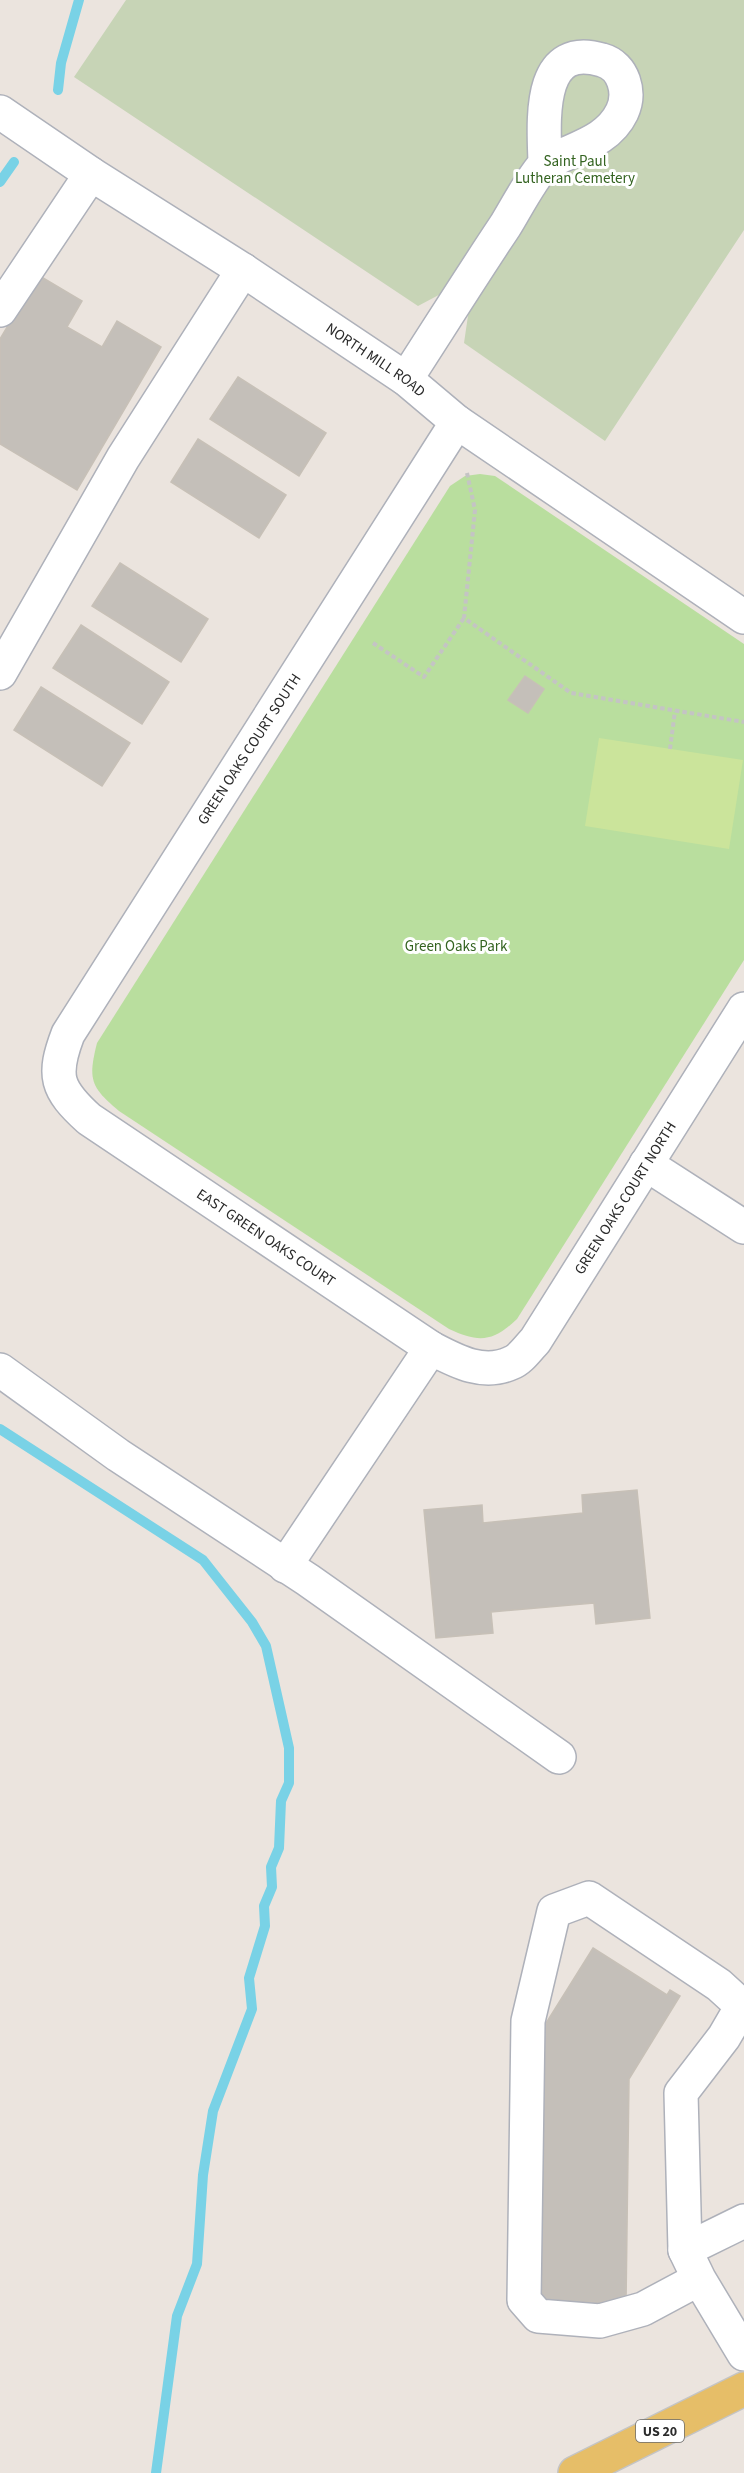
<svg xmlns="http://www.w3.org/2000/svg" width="744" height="2473" font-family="'Source Sans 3',sans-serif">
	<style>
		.green { fill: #b9de9e }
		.cemetery { fill: #c7d4b6 }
		.pitch { fill: #cbe49b }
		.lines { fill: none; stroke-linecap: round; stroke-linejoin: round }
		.stream { stroke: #79d2e6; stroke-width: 10 }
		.building { fill: #c4bfb9; stroke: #c7c0b7; stroke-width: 1.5 }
		.minor-casing { stroke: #aeb1ba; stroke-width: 36 }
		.major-casing { stroke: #c4c4c4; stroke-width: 36 }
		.path { stroke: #c4c4c4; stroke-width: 4; stroke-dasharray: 4.5 3; stroke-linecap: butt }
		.minor { stroke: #fff; stroke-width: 33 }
		.major { stroke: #e6be68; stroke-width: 33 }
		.labels { text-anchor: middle; stroke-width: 6; stroke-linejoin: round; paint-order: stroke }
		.shield { fill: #fff; stroke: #6b6b6b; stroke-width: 1.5 }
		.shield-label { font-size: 14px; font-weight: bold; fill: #2b2b2b }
		.park-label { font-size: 15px; fill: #336320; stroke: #fff }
		.street-label { font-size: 15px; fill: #2b2b2b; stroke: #fff }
	</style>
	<rect width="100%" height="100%" fill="#ebe4de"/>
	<!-- green -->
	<path class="green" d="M480,474L495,476L744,644V960L517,1319C493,1342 479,1343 449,1329L119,1111C90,1087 88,1079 97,1043L450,486L465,476Z"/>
	<!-- cemetery -->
	<path class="cemetery" d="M126,0H744V230L605,441L464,343L470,302L450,289L418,306L74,77Z"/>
	<!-- pitch -->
	<path class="pitch" d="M599,738L743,760L729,849L585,826Z"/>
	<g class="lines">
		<!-- stream -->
		<path class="stream" d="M58,90L61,63L79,0
			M0,182L14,162
			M0,1429L203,1560L252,1622L266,1646L289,1748V1783L281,1801L279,1848L271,1867L272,1887L264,1906L265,1926L249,1978L252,2009L213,2111L203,2175L197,2264L177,2316L156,2473"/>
	</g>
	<!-- building -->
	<path class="building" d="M38,275L82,301L67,327L102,347L117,321L161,347L77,490L0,444V339Z
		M238,377L326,433L299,476L210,419Z
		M198,439L286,495L259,538L171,482Z
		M120,563L208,619L181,662L92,606Z
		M81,625L169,682L142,724L53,668Z
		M525,676L544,689L528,713L508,700Z
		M41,687L130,743L102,786L14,730Z
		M637,1490L650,1618L596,1624L594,1603L491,1612L493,1633L436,1638L424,1510L482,1505L483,1523L583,1513L582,1495Z
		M593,1948L667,1995L670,1990L680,1996L629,2079L626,2303L540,2301L543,2028Z"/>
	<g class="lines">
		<!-- minor casing -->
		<g class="minor-casing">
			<g id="minor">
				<path id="s1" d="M0,112L91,174L243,270L406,379L457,422L744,617"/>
				<path d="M0,310L91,174"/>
				<path d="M406,379C439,328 471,277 505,226C515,210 532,177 545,164C549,161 556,159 561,156C585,145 610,137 622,112C631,93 624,66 602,60C536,40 544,123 545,163"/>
				<path id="s2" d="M457,422L68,1034C52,1076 56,1089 89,1119L431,1348C456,1361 483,1376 511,1363C520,1360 528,1348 535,1341L744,1009"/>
				<path d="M0,673L123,458L243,270"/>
				<path d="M646,1164L744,1227"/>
				<path d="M0,1370L118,1455L308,1580L559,1757"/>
				<path d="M285,1566L431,1348"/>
				<path d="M685,2250L744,2221"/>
				<path d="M699,2279L643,2309L600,2321L538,2316L524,2300L528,2021L554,1911L589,1898L719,1985L742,2006L724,2037L681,2093L685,2250L699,2279L744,2354"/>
			</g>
		</g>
		<!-- major casing -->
		<g class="major-casing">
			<path id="major" d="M575,2473L744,2389"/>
		</g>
		<!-- path -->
		<path class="path" d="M467,473L475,510L464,618L571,693L744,722
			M373,643L424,677L464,618
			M670,749L675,711"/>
		<!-- minor -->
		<use href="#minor" class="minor"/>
		<!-- major -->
		<use href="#major" class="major"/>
	</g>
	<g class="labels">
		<!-- shield labels -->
		<rect class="shield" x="636" y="2420" width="48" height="22" rx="4.5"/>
		<g class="shield-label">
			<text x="660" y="2436">US 20</text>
		</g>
		<!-- park labels -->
		<g class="park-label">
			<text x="575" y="166">Saint Paul<tspan x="575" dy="17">Lutheran Cemetery</tspan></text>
			<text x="456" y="951">Green Oaks Park</text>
		</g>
		<!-- street labels -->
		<g class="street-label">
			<text dy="5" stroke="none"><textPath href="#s1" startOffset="450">NORTH MILL ROAD</textPath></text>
			<text transform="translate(249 749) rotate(-57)" y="5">GREEN OAKS COURT SOUTH</text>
			<text dy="5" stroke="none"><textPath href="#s2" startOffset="1520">GREEN OAKS COURT NORTH</textPath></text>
			<text dy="5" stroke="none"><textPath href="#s2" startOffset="1035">EAST GREEN OAKS COURT</textPath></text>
		</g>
	</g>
</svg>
